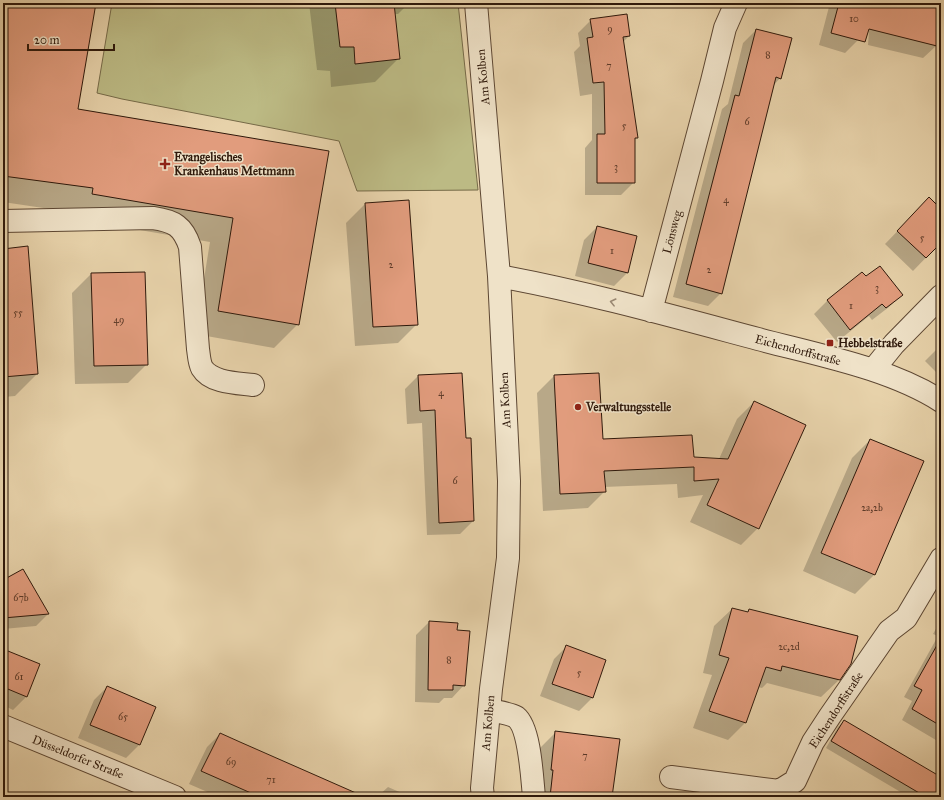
<svg xmlns="http://www.w3.org/2000/svg" width="944" height="800" font-family="'IM FELL Great Primer',serif">
	<style>
		.green { fill: #bcba84; stroke: #766a48 }
		.shadow { fill: #0003 }
		.building { fill: #e19c7d; stroke: #2f190b }
		.lines { fill: none; stroke-linecap: round; stroke-linejoin: round }
		.minor-casing { stroke: #5d4733; stroke-width: 24 }
		.minor { stroke: #efe2c8; stroke-width: 22 }
		.oneway { stroke: #998873 }
		.poi-dot { fill: #8f2418; stroke: #efe2c8; stroke-width: 1.5 }
		.labels { text-anchor: middle; stroke-width: 3; stroke-linejoin: round; paint-order: stroke }
		.number-label { font-size: 10px; fill: #5c3a28 }
		.street-label { font-size: 12px; fill: #2f190b; stroke: #efe2c8 }
		.poi-label { font-size: 12px; font-weight: bold; fill: #2f190b; stroke: #efe2c8; text-anchor: start }
	</style>
	<rect width="100%" height="100%" fill="#e7d2aa"/>
	<filter id="stains"><feTurbulence type="fractalNoise" baseFrequency=".005" numOctaves="4"/><feColorMatrix values="0 0 0 0 .2 0 0 0 0 .09 0 0 0 0 .02 0 0 0 .5 -.17"/></filter>
	<radialGradient id="worn" r=".72"><stop offset=".6" stop-color="#630" stop-opacity="0"/><stop offset="1" stop-color="#630" stop-opacity=".3"/></radialGradient>
	<!-- green -->
	<path class="green" d="M112,3H458L478,190L357,191L339,141L122,99L97,93Z"/>
	<!-- shadow -->
	<path class="shadow" d="M3,3H95L77,110L328,152L298,324L274,348L195,334L210,242L69,218L70,212L3,202Z
		M309,3H409L398,14H394L399,58L375,82L331,87L330,71L317,70Z
		M830,3H854L858,40L845,53L819,45Z
		M908,3H934L941,5V26L936,46L923,58L868,45L870,18Z
		M591,20L629,36L623,42L637,138L634,140V182L621,195H585V148L592,140V94L580,96L574,52L580,46L578,33Z
		M756,30L780,78L774,85L721,293L708,306L673,297L722,109L728,104L743,43Z
		M941,196V242L913,271L885,244L916,212L934,204Z
		M408,201L417,324L398,343L355,346L346,223L365,204Z
		M597,227L636,237L627,273L614,286L575,276L584,240Z
		M3,250L37,374L15,396L3,397Z
		M862,273L866,278L902,295L889,307L872,320L869,316L837,342L814,314L827,301Z
		M91,274L147,364L128,383L75,384L72,293Z
		M941,345V377L925,361Z
		M418,376L465,439L473,521L460,534L427,535L422,423L407,424L405,389Z
		M554,376L602,440L693,458L719,459L737,419L754,402L758,528L741,545L690,522L703,495L678,498L677,484L604,487L605,491L588,508L543,511L537,393Z
		M870,440L923,462L874,575L855,594L803,571L852,458Z
		M3,581L48,614L36,626L3,629L8,616L3,618Z
		M732,609L747,613L749,610L839,680L821,697L767,683L762,688L758,687L745,723L728,740L693,728L712,675L703,673L714,626Z
		M941,620V743L902,720L912,701L904,697L938,636L933,634Z
		M429,622L456,631L464,685L452,698H444L439,703L415,702L416,635Z
		M566,647L605,661L592,698L579,711L540,696L554,659Z
		M3,650L39,665L26,697L13,710L3,705Z
		M107,687L155,707L139,745L126,758L78,738L94,700Z
		M844,721L941,778V797H909L826,748L838,727Z
		M556,732L611,797H534L537,751Z
		M220,734L363,797H219L189,784L207,747Z
		M388,787L411,797H377Z"/>
	<!-- building -->
	<path class="building" d="M3,3H96L78,109L329,151L299,325L218,311L233,218L92,194L93,188L3,176Z
		M335,3H394L400,59L355,64L354,47H340Z
		M839,3H941V30L937,46L869,29L865,42L831,33Z
		M627,14L630,36L623,37L638,138H635V183H597V134H605L604,82L593,83L587,38L593,37L590,19Z
		M756,29L792,38L781,79L776,77L722,294L686,284L735,95L739,96Z
		M929,197L941,209V243L926,258L897,231Z
		M409,200L418,325L373,327L365,203Z
		M597,226L637,236L628,273L588,263Z
		M28,246L38,374L3,377V249Z
		M880,266L903,295L886,308L882,304L850,330L827,300L862,272L866,276Z
		M145,272L148,365L94,366L91,273Z
		M462,373L466,438H471L474,521L439,523L435,410L420,411L418,375Z
		M599,373L603,439L692,435L694,457L728,459L754,401L806,425L759,529L707,505L719,479L694,481V467L604,471L606,492L560,494L554,375Z
		M870,439L924,461L875,575L821,553Z
		M23,569L49,614L3,618V580Z
		M732,608L748,612L749,609L858,636L851,664L840,680L782,666L781,671L766,667L746,723L709,711L729,658L719,655Z
		M429,621L458,623L457,630L470,631L465,686L453,685V690H428Z
		M941,638V726L912,709L922,690L914,686Z
		M566,645L606,660L593,698L552,684Z
		M3,649L40,664L27,697L3,687Z
		M107,686L156,707L140,745L90,725Z
		M844,720L941,777V797H926L831,741Z
		M555,731L620,739L612,797H550L553,770H551Z
		M220,733L240,742L365,797H260L201,771Z"/>
	<g class="lines">
		<!-- minor casing -->
		<g class="minor-casing">
			<path id="minor" d="M476,3L499,276L509,481L508,558L491,689L482,788L483,797
				M3,221L153,218C174,221 183,226 190,247L198,349C199,355 199,362 202,368C211,383 238,383 253,385
				M499,276C586,292 672,316 758,339C818,355 889,368 941,401
				M651,311L712,81L725,28L736,3
				M873,370L894,344L941,296
				M489,710C497,712 509,713 516,717C530,728 532,778 534,797
				M3,726L175,797
				M671,777L779,791L795,781L813,742L830,716L889,631L906,618L941,559"/>
		</g>
		<!-- minor -->
		<use href="#minor" class="minor"/>
	</g>
	<!-- one-way arrows -->
	<defs><path id="oneway-chevron" d="M-2-3.5L2.5 0L-2 3.5" fill="none" stroke-width="1.6" stroke-linecap="round" stroke-linejoin="round"/></defs>
	<use class="oneway" href="#oneway-chevron" transform="translate(613 302) rotate(-166)"/>
	<!-- markers -->
	<g class="poi-dot">
		<path d="M163 158h4v4h4v4h-4v4h-4v-4h-4v-4h4z"/>
		<rect x="826" y="339" width="8" height="8" rx="2"/>
		<circle cx="578" cy="407" r="4"/>
	</g>
	<g class="labels">
		<!-- number labels -->
		<g class="number-label">
			<text x="854" y="22">10</text>
			<text x="610" y="32">9</text>
			<text x="768" y="58">8</text>
			<text x="609" y="69">7</text>
			<text x="747" y="125">6</text>
			<text x="624" y="129">5</text>
			<text x="616" y="170">3</text>
			<text x="726" y="203">4</text>
			<text x="922" y="241">5</text>
			<text x="612" y="254">1</text>
			<text x="391" y="268">2</text>
			<text x="709" y="273">2</text>
			<text x="877" y="291">3</text>
			<text x="851" y="309">1</text>
			<text x="18" y="316">55</text>
			<text x="119" y="323">49</text>
			<text x="441" y="396">4</text>
			<text x="455" y="484">6</text>
			<text x="872" y="511">2a,2b</text>
			<text x="21" y="601">67b</text>
			<text x="789" y="650">2c,2d</text>
			<text x="449" y="663">8</text>
			<text x="579" y="676">5</text>
			<text x="19" y="680">61</text>
			<text x="123" y="720">65</text>
			<text x="585" y="759">7</text>
			<text x="231" y="765">69</text>
			<text x="271" y="783">71</text>
		</g>
		<!-- street labels -->
		<g class="street-label">
			<text transform="translate(483 77) rotate(-95)" y="4">Am Kolben</text>
			<text transform="translate(672 232) rotate(-75)" y="4">Lönsweg</text>
			<text transform="translate(798 350) rotate(15)" y="4">Eichendorffstraße</text>
			<text transform="translate(505 400) rotate(-93)" y="4">Am Kolben</text>
			<text transform="translate(836 710) rotate(-57)" y="4">Eichendorffstraße</text>
			<text transform="translate(488 723) rotate(-85)" y="4">Am Kolben</text>
			<text transform="translate(78 757) rotate(22)" y="4">Düsseldorfer Straße</text>
		</g>
		<!-- poi labels -->
		<g class="poi-label">
			<text x="174" y="161">Evangelisches<tspan x="174" dy="14">Krankenhaus Mettmann</tspan></text>
			<text x="838" y="347">Hebbelstraße</text>
			<text x="586" y="411">Verwaltungsstelle</text>
		</g>
	</g>
	<!-- margin -->
	<rect width="944" height="800" fill="none" stroke="#e7d2aa" stroke-width="16"/>
	<rect x="4" y="4" width="936" height="792" fill="none" stroke="#2f190b" stroke-width="2"/>
	<rect x="8" y="8" width="928" height="784" fill="none" stroke="#2f190b"/>
	<!-- scale -->
	<path d="M28 44v6h86v-6" fill="none" stroke="#2f190b" stroke-width="2"/>
	<text x="34" y="44" font-size="12" fill="#2f190b" stroke="#efe2c8" stroke-width="3" paint-order="stroke">20 m</text>
	<rect width="100%" height="100%" filter="url(#stains)"/>
	<rect width="100%" height="100%" fill="url(#worn)"/>
</svg>
